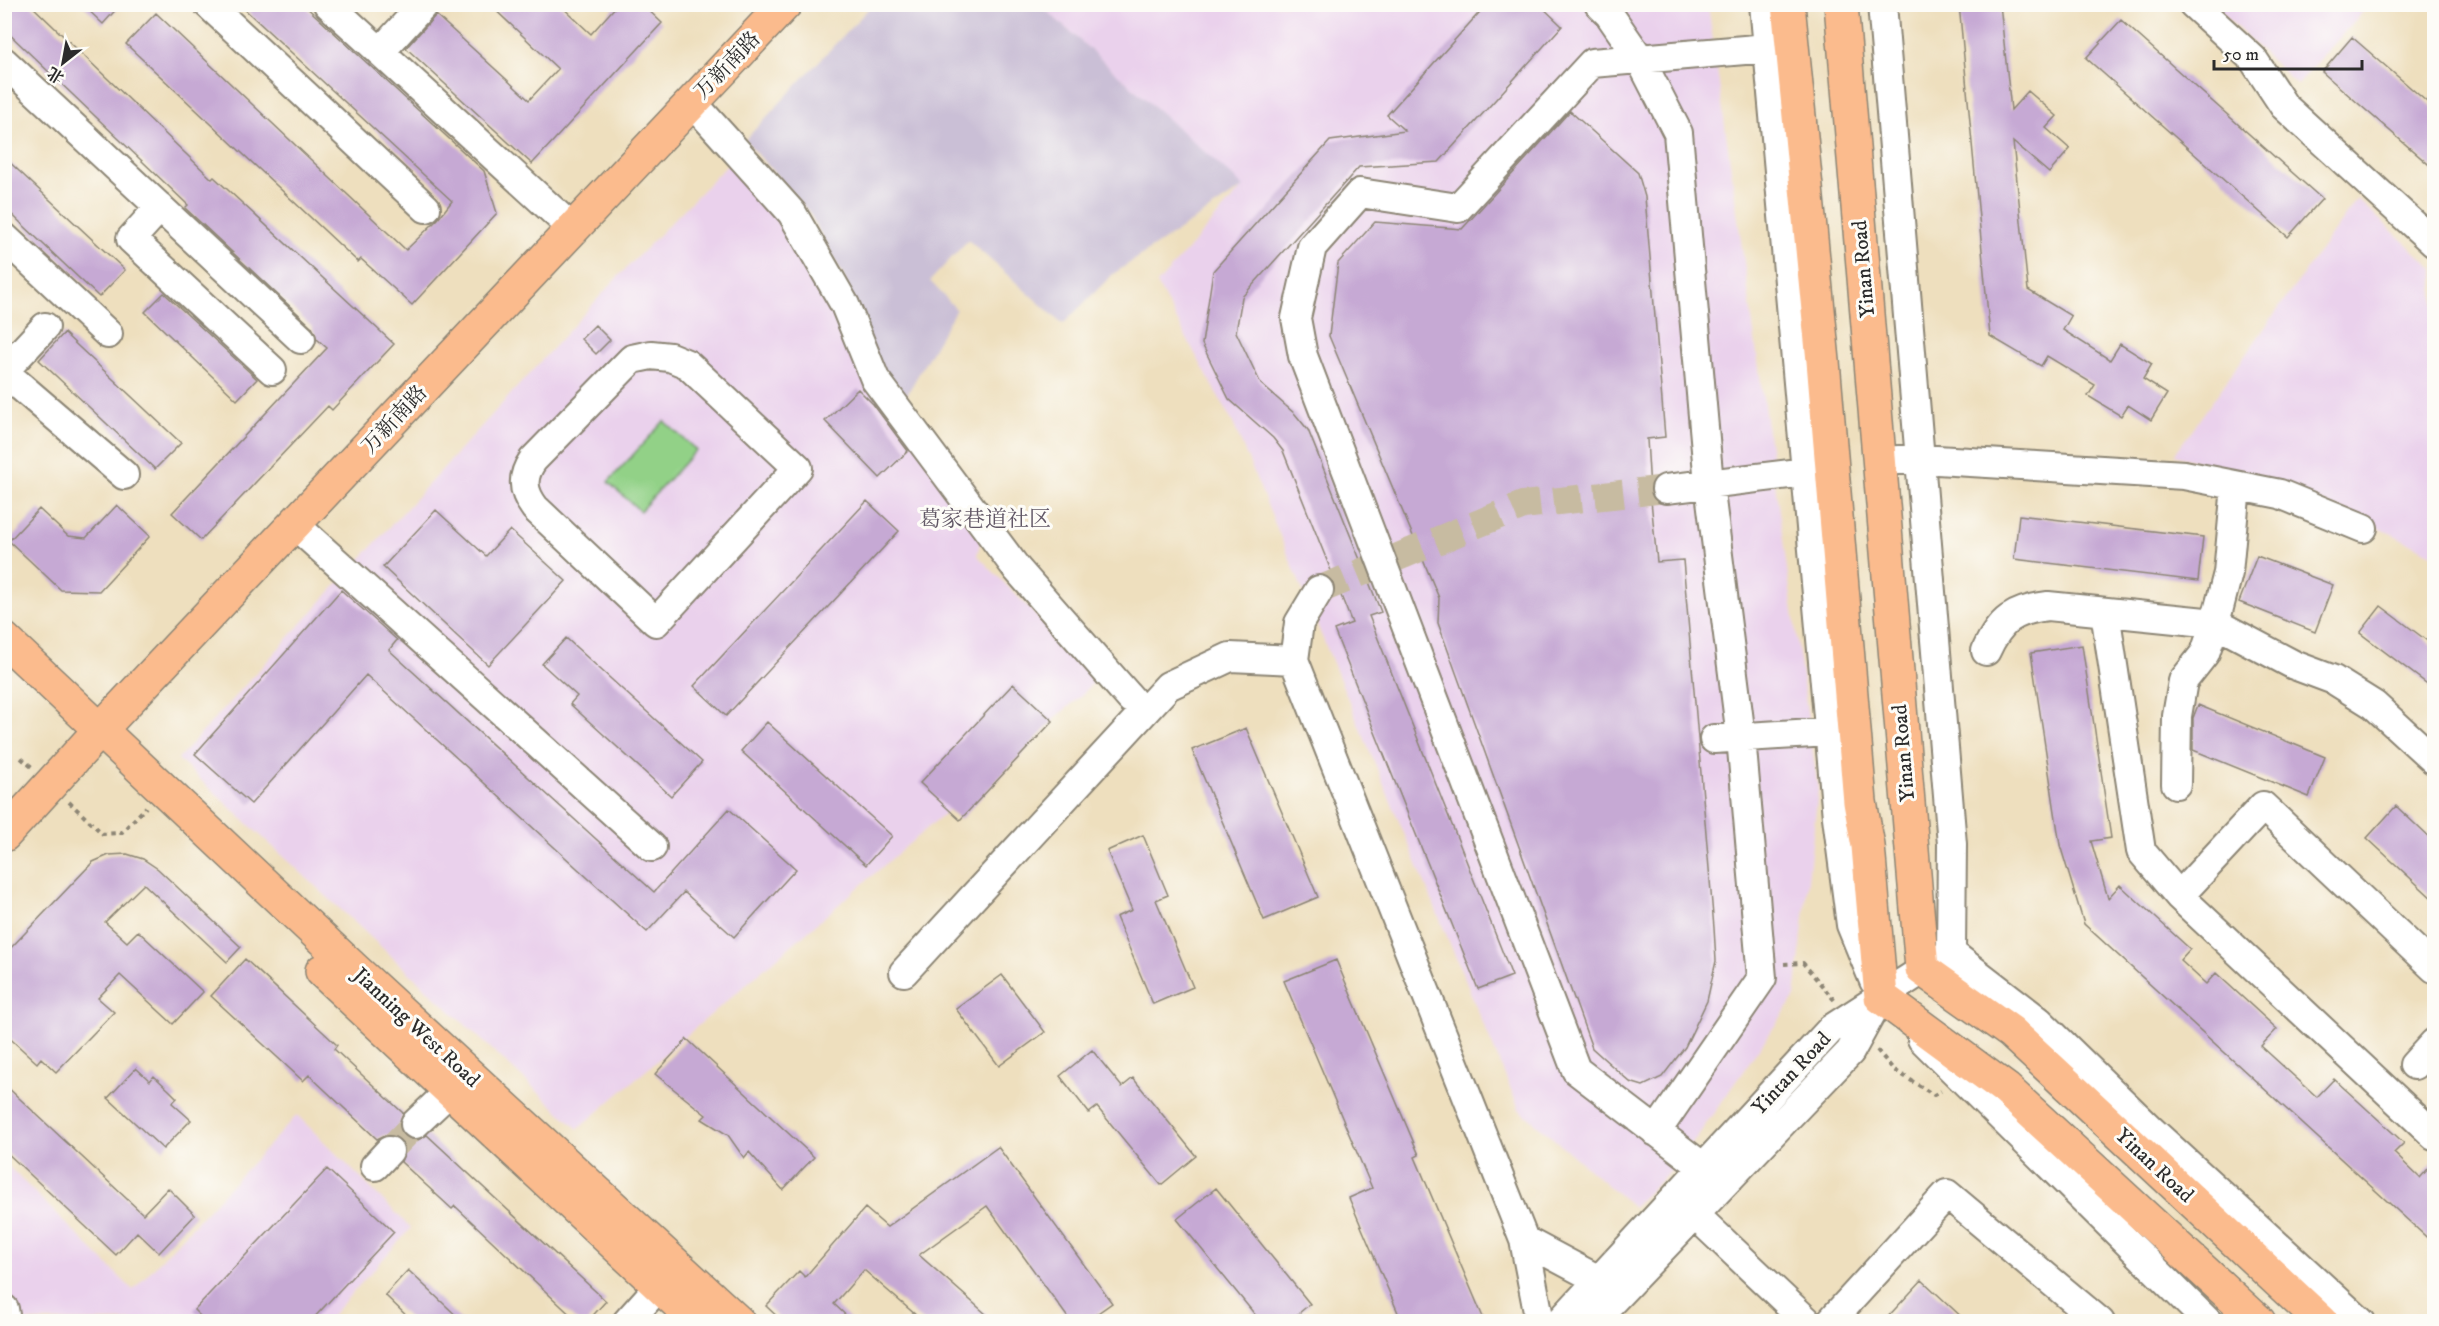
<svg xmlns="http://www.w3.org/2000/svg" width="2439" height="1326" font-family="'IM FELL DW Pica','Noto Serif SC',serif">
	<style>
		.built { fill: #ead1ec }
		.industrial { fill: #cabfd6 }
		.green { fill: #92d187; stroke: #5e7e59; stroke-width: 1.5 }
		.building { fill: #c6a9d4 }
		.lines { fill: none; stroke-linecap: round; stroke-linejoin: round }
		.minor-tunnel { stroke: #c7bba1; stroke-width: 28; stroke-dasharray: 28 14; stroke-linecap: butt }
		.minor-casing { stroke: #8c8574; stroke-width: 32 }
		.major-casing { stroke: #8c8574; stroke-width: 36 }
		.path { stroke: #8c8574; stroke-width: 4; stroke-dasharray: 4.5 4.5; stroke-linecap: butt }
		.minor { stroke: #fff; stroke-width: 28 }
		.major { stroke: #fbbb8d; stroke-width: 33 }
		.labels { text-anchor: middle; stroke-width: 6; stroke-linejoin: round; paint-order: stroke }
		.street-label { font-size: 21px; fill: #2b2b2b; stroke: #fdfcf7 }
		.neighbourhood-label { font-size: 22px; fill: #615766; stroke: #fdfcf7 }
	</style>
	<rect width="100%" height="100%" fill="#fdfcf7"/>
	<filter id="ink" filterUnits="userSpaceOnUse"><feTurbulence type="fractalNoise" baseFrequency=".0167" numOctaves="2"/><feDisplacementMap in="SourceGraphic" scale="12" xChannelSelector="R" yChannelSelector="G"/><feConvolveMatrix kernelMatrix="1 2 1 2 8 2 1 2 1" color-interpolation-filters="sRGB"/></filter>
	<filter id="wash" filterUnits="userSpaceOnUse"><feTurbulence type="fractalNoise" baseFrequency=".008" numOctaves="4" result="noise"/><feDisplacementMap in="SourceGraphic" scale="24" xChannelSelector="R" yChannelSelector="G"/><feGaussianBlur stdDeviation="1.35" result="paint"/><feColorMatrix in="noise" values="0 0 0 0 0 0 0 0 0 0 0 0 0 0 0 0 0 1.4 0 .05"/><feComposite in="paint" operator="in"/></filter>
	<g filter="url(#wash)">
		<rect width="100%" height="100%" fill="#eedfbe"/>
		<!-- built -->
		<path class="built" d="M1040,5H1708L1818,790L1795,997L1678,1164L1633,1207L1519,1109L1233,423L1157,284L1243,187Z
			M2214,5H2369L2297,85Z
			M732,160L840,304L982,535L977,555L1097,678L1083,694L578,1129L178,759L614,281Z
			M2357,199L2434,269V555L2350,513L2263,480L2174,455Z
			M297,1115L411,1228L327,1321H5L4,1162L133,1290Z"/>
		<!-- industrial -->
		<path class="industrial" d="M872,5H1040L1244,187L1113,274L1063,324L968,240L930,281L956,309L906,396L874,359L843,275L809,212L745,140Z"/>
		<!-- green -->
		<path class="green" d="M664,421L696,450L640,511L608,482Z"/>
		<g id="blocks">
			<!-- building -->
			<path class="building" d="M4,4H30L212,179L214,177L394,344L332,410L328,406L201,540L172,513L327,348L317,339L312,327L185,208L188,205L4,29Z
				M82,4H121L103,24Z
				M239,4H303L484,171L497,213L412,305L361,259L358,262L126,44L156,13L406,250L438,219L452,201Z
				M489,4H559L591,34L618,4H642L662,23L532,164L406,48L436,15L529,100L558,69Z
				M1487,4H1539L1562,26L1439,162L1359,167L1242,297L1236,332L1261,384L1295,414L1308,430L1381,612L1369,616L1512,976L1478,989L1334,630L1352,623L1283,451L1273,438L1229,399L1202,344L1213,271L1330,141L1405,131L1387,115Z
				M1959,4H2000L2011,110L2028,91L2057,116L2046,128L2070,149L2049,173L2013,142L2028,290L2071,316L2063,330L2110,360L2120,344L2152,364L2143,379L2167,394L2151,420L2128,405L2121,416L2088,396L2095,385L2047,356L2041,366L1990,336Z
				M2121,20L2322,199L2288,237L2086,58Z
				M2352,37L2434,108V169L2322,72Z
				M1570,111L1638,173L1645,197L1665,437L1647,439L1650,490L1657,562L1683,560L1714,928L1716,961L1707,1001L1685,1047L1662,1077L1643,1086L1630,1082L1592,1048L1438,623L1439,598L1329,336L1338,263L1375,222L1462,229Z
				M4,157L125,270L99,297L4,207Z
				M164,293L257,379L237,400L145,312Z
				M595,325L610,340L596,354L581,339Z
				M64,333L181,443L155,469L39,360Z
				M858,389L873,404L908,451L880,478L825,421Z
				M867,501L899,531L726,716L694,686Z
				M117,505L150,536L99,591L61,590L9,541L39,509L68,536L86,538Z
				M436,510L486,556L510,530L566,581L488,665L383,567Z
				M2019,515L2203,537L2198,581L2014,559Z
				M2257,556L2333,585L2315,632L2239,602Z
				M341,590L397,640L389,650L654,892L729,809L796,869L734,937L684,892L647,932L366,675L251,804L195,754Z
				M2381,606L2434,646V689L2360,633Z
				M566,638L702,762L671,796L570,704L577,696L542,664Z
				M2082,645L2111,838L2091,841L2108,898L2120,885L2190,949L2180,960L2206,984L2216,973L2277,1029L2261,1046L2317,1097L2334,1079L2404,1143L2394,1153L2420,1178L2434,1162V1244L2084,924L2060,845L2031,653Z
				M1013,684L1053,721L960,820L920,783Z
				M2198,705L2325,757L2309,797L2193,750V718Z
				M767,722L892,836L866,865L741,751Z
				M1246,728L1318,897L1264,920L1192,750Z
				M2396,806L2434,842V900L2367,838Z
				M1143,835L1168,895L1156,900L1193,987L1153,1004L1116,917L1132,910L1107,851Z
				M127,854L143,859L158,869L241,947L227,962L144,884L105,922L127,942L138,931L203,992L173,1024L120,975L98,998L114,1012L56,1072L41,1058L37,1063L4,1033V955L93,862L109,855Z
				M245,959L337,1045L334,1049L403,1113L399,1127L403,1136L418,1140L427,1135L606,1301L587,1322H578L455,1206L452,1209L401,1162L405,1147L400,1139L385,1135L377,1139L309,1075L303,1081L211,996Z
				M1336,960L1419,1155L1415,1157L1485,1322H1402L1349,1198L1372,1188L1284,981Z
				M1002,975L1045,1032L999,1066L956,1009Z
				M687,1039L814,1157L783,1190L749,1152L744,1158L728,1135L702,1119L706,1115L655,1074Z
				M1092,1050L1122,1087L1133,1078L1196,1156L1161,1185L1097,1107L1089,1113L1060,1076Z
				M136,1068L150,1081L154,1076L169,1090L177,1098L172,1103L191,1120L163,1149L108,1098Z
				M4,1084L143,1214L168,1188L195,1215L159,1253L137,1232L116,1255L4,1150Z
				M998,1147L1112,1303L1085,1322H1071L987,1206L919,1255L995,1322H924L864,1270L834,1304L853,1322H783L766,1306L799,1271L805,1277L865,1208L887,1227Z
				M327,1169L394,1232L310,1322H206L194,1310Z
				M1216,1188L1310,1304L1288,1322H1261L1177,1219Z
				M408,1270L463,1322H413L385,1295Z
				M1922,1280L1967,1322H1883Z"/>
		</g>
	</g>
	<g filter="url(#ink)">
		<use href="#blocks" fill-opacity="0" stroke="#8c8574" stroke-width="1.5"/>
		<g class="lines">
			<!-- minor-tunnel -->
			<path class="minor-tunnel" d="M1319,590L1523,505L1666,489
				M389,1151L415,1124"/>
			<!-- minor casing -->
			<g class="minor-casing">
				<path id="minor" d="M208,4L426,208
					M328,4L573,229
					M1599,4L1609,14L1640,59L1678,133L1709,484L1741,737L1762,978L1656,1132
					M1764,4L1837,817L1851,925L1874,981
					M1882,4L1952,844L1951,953L2039,1021L2036,1055
					M2193,4L2253,59L2284,106L2434,243
					M380,52L424,4
					M4,62L301,339
					M692,102L792,213L845,305L875,379L1017,569L1131,699
					M160,207L131,239L272,370
					M4,237L108,334
					M651,355L670,357L687,364L798,468L656,622L535,508C522,491 521,477 533,460L632,359Z
					M4,371L45,327
					M4,372L124,475
					M1879,461L1920,459L2184,475L2280,494L2363,528
					M1666,489L1806,472
					M294,524L652,847
					M1319,590L1299,623L1294,660L1524,1240L1540,1322
					M2105,612L2141,851L2179,896L2434,1135
					M1986,651C2000,620 2014,610 2048,606L2215,623L2294,665L2334,680L2374,705L2434,760
					M1714,739L1830,732
					M2176,784L2177,716L2183,681L2205,653L2215,623L2228,573L2236,486
					M2179,896L2263,806L2434,968
					M904,972L1168,686L1230,657L1294,660
					M2039,1021L2149,1128L2361,1322
					M1922,1039L2208,1322
					M2414,1065L2434,1043
					M415,1124L450,1091
					M375,1166L389,1151
					M1703,1167L1576,1070L1303,356L1296,318L1312,247L1360,193L1458,208L1592,63L1768,48
					M1694,1214L1808,1322
					M1524,1240L1599,1280
					M4,1309L6,1322
					M627,1322L660,1285
					M1560,1322L1831,1029L1941,958
					M1592,1322L1850,1052L1878,1001
					M1830,1322L1947,1194L2100,1322"/>
			</g>
			<!-- major casing -->
			<g class="major-casing">
				<path id="major" d="M1788,4L1823,361L1860,802L1868,846L1881,997L2006,1089L2259,1322
					M1841,4L1922,969L2011,1032L2322,1322
					M4,639L354,969L738,1322
					M4,835L101,729L785,4
					M322,971L698,1322"/>
			</g>
			<!-- path -->
			<path class="path" d="M21,758L33,768
				M69,802L103,834L121,833L146,807
				M1784,964L1803,963L1835,1001
				M1877,1050L1893,1069L1934,1095L1941,1091"/>
			<!-- minor -->
			<use href="#minor" class="minor"/>
			<!-- major -->
			<use href="#major" class="major"/>
		</g>
	</g>
	<g class="labels">
		<!-- street labels -->
		<g class="street-label">
			<text transform="translate(727 65) rotate(-46)" y="7">万新南路</text>
			<text transform="translate(1863 269) rotate(-95)" y="7">Yinan Road</text>
			<text transform="translate(394 419) rotate(-47)" y="7">万新南路</text>
			<text transform="translate(1903 753) rotate(-95)" y="7">Yinan Road</text>
			<text transform="translate(417 1027) rotate(43)" y="7">Jianning West Road</text>
			<text transform="translate(1791 1073) rotate(-47)" y="7">Yintan Road</text>
			<text transform="translate(2155 1165) rotate(43)" y="7">Yinan Road</text>
		</g>
		<!-- neighbourhood labels -->
		<g class="neighbourhood-label">
			<text x="985" y="526">葛家巷道社区</text>
		</g>
	</g>
	<!-- margin -->
	<rect width="2439" height="1326" fill="none" stroke="#fdfcf7" stroke-width="24"/>
	<!-- north arrow -->
	<g transform="translate(63 63) rotate(211)" stroke="#fdfcf7" stroke-width="4.5" paint-order="stroke">
	<path d="M0-4.5L10 22L0 15L-10 22Z" fill="#2b2b2b"/>
	<text y="-9" font-size="16" font-weight="bold" text-anchor="middle" fill="#2b2b2b">北</text>
	</g>
	<!-- scale -->
	<path d="M2214 60v9h148v-9" fill="none" stroke="#2b2b2b" stroke-width="3"/>
	<text x="2223" y="60" font-size="18" fill="#2b2b2b" stroke="#fdfcf7" stroke-width="4.5" paint-order="stroke">50 m</text>
</svg>
